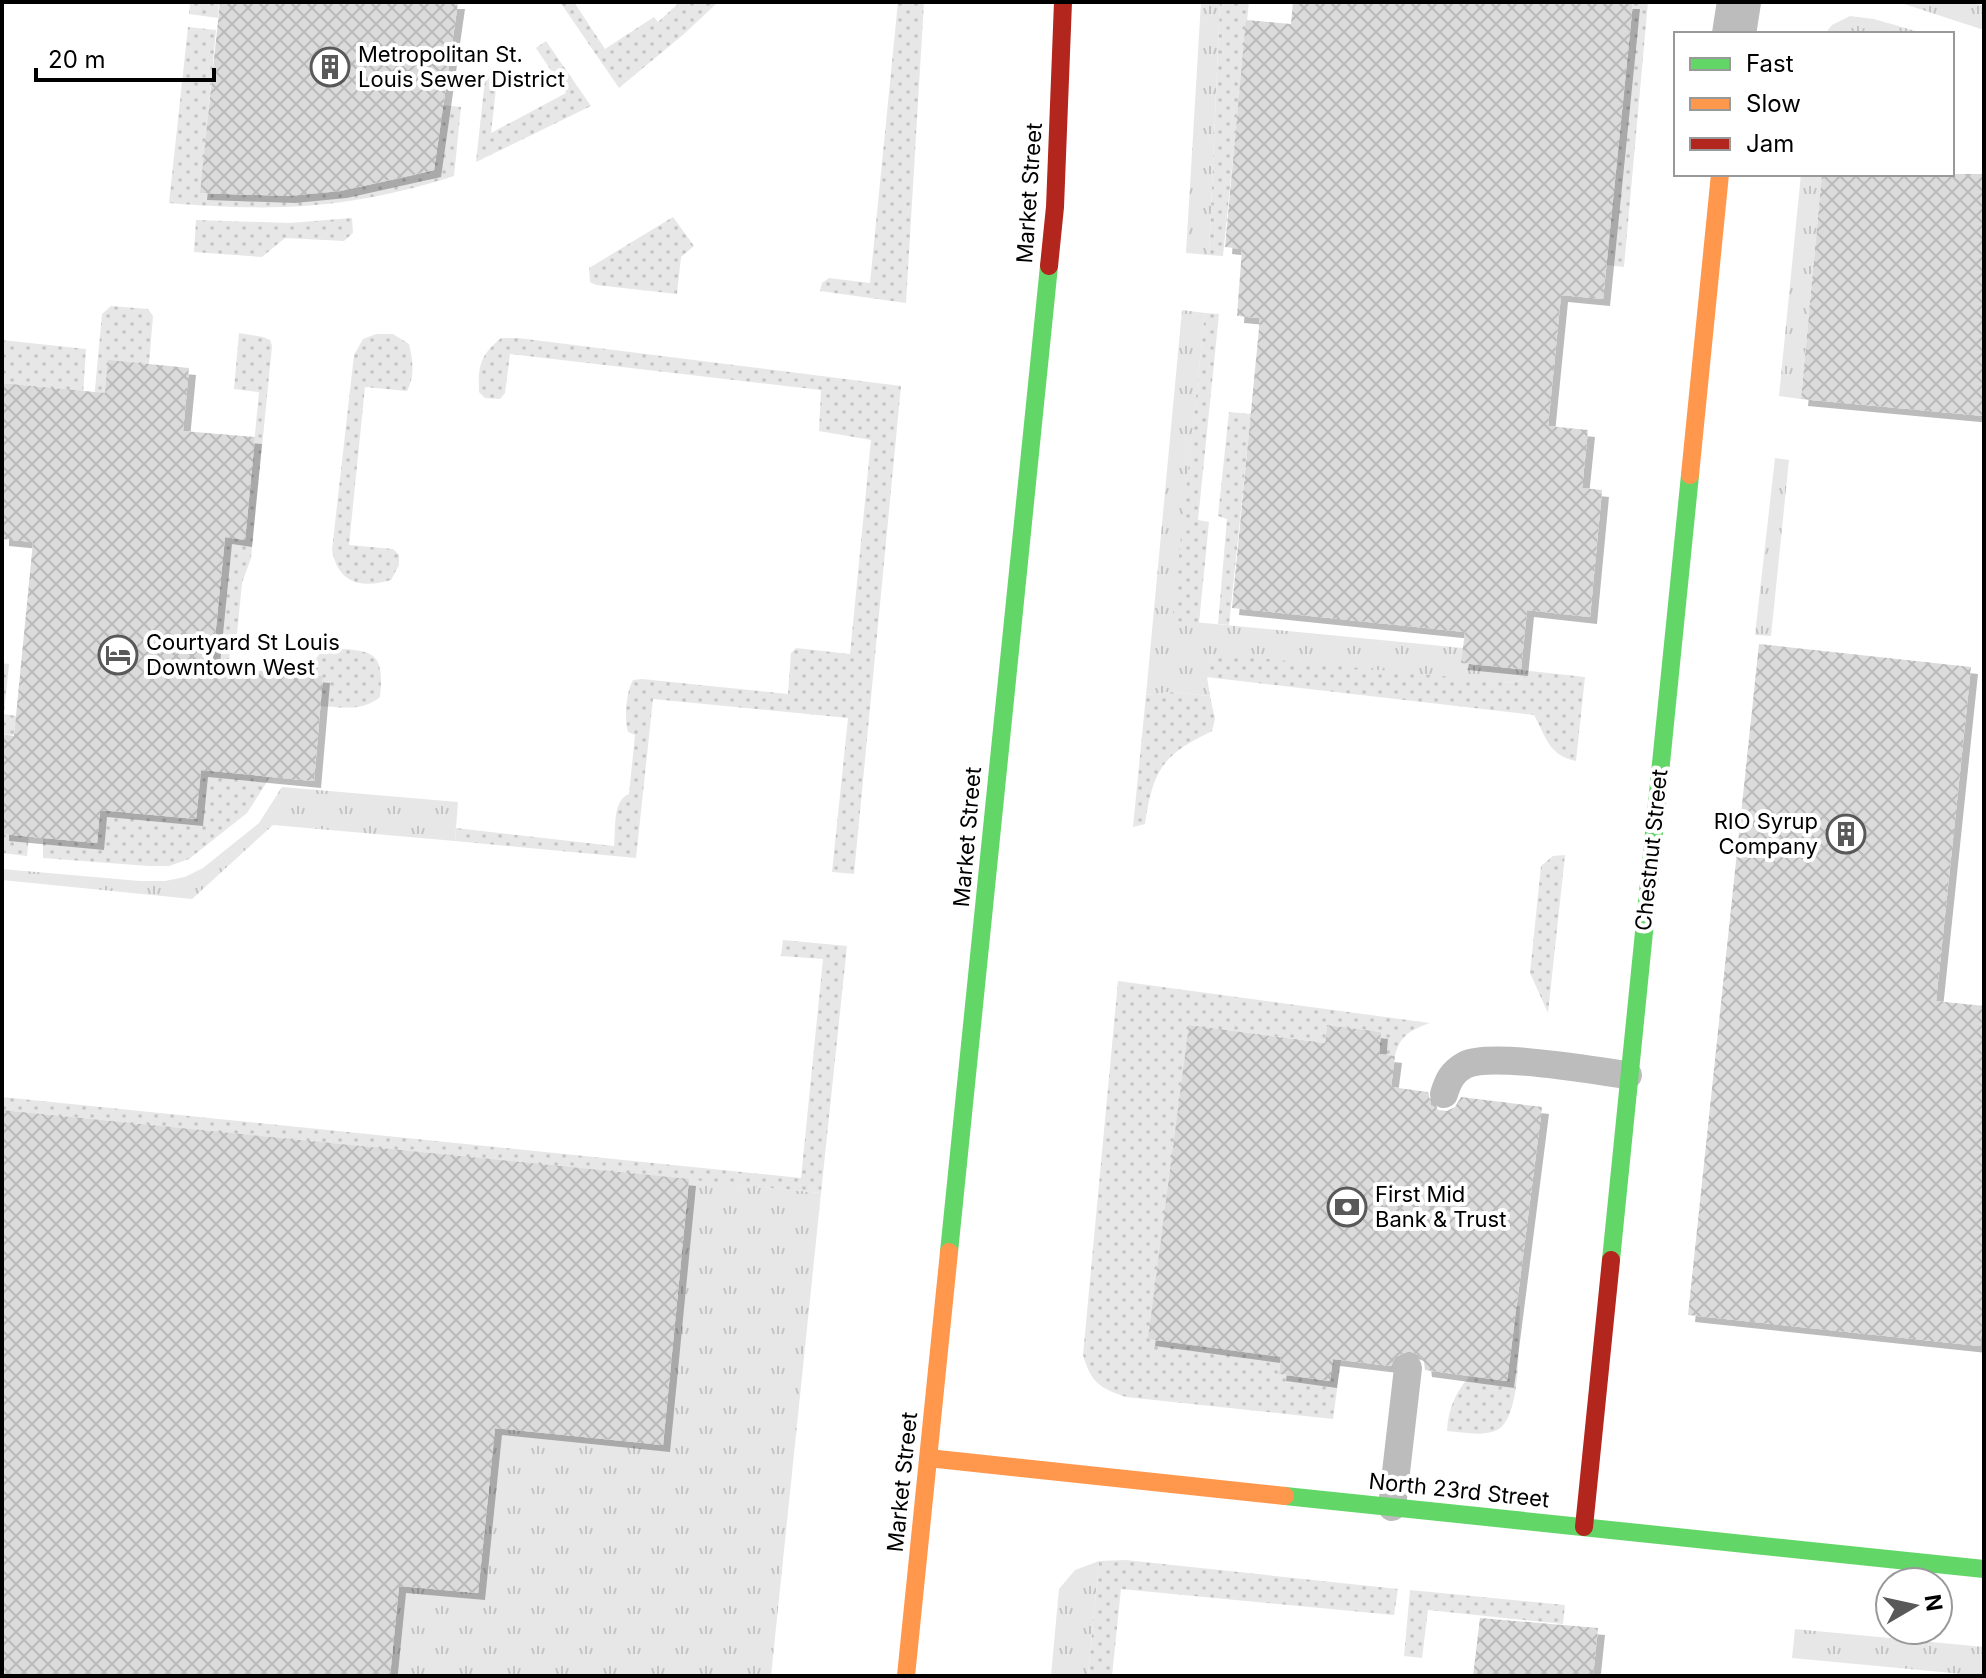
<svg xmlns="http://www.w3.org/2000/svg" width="1986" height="1678" font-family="Inter,sans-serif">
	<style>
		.grass { fill: url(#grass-tufts) }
		.garden { fill: url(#garden-dots) }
		.building { fill: url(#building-cross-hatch); filter: url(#shadow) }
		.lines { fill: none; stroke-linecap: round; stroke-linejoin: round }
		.lane { stroke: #bcbcbc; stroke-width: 28 }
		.street { stroke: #bcbcbc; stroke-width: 44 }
		.fast { stroke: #63d668; stroke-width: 18 }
		.slow { stroke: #ff974d; stroke-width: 18 }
		.jam { stroke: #b3261e; stroke-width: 18 }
		.labels { text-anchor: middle; stroke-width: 8; stroke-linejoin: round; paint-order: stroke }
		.poi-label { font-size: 22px; fill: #000; stroke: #fff; text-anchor: start }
		.street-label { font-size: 22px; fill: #000; stroke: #fff }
	</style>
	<defs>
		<pattern id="grass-tufts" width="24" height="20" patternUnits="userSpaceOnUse" patternTransform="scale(2)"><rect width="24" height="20" fill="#e7e7e7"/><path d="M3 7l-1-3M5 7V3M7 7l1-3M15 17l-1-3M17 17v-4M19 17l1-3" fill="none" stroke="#c4c4c4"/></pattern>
		<pattern id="garden-dots" width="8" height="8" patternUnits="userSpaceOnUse" patternTransform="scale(2)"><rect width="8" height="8" fill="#e7e7e7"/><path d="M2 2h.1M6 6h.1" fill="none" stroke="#c4c4c4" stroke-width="1.8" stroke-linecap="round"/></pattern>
		<pattern id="building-cross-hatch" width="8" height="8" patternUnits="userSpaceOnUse" patternTransform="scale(2)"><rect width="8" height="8" fill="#dbdbdb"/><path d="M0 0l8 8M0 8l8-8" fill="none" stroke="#bababa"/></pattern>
		<filter id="shadow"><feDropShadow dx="7" dy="7" stdDeviation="0" flood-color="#0004"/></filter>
	</defs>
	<rect width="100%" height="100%" fill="#fff"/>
	<!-- grass -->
	<path class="grass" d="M1201,2H1220L1209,255L1186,253Z
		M1898,2H1973L1984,6V30Z
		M1850,16L1874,19L1926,34H1825L1832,25Z
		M1801,174H1822L1801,399L1779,396Z
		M1182,310L1205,313L1173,620L1463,648L1462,663L1530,671L1525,677L1513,683L1213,661L1207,677L1210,696L1170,692L1146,695Z
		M1775,458L1789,460L1771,636L1755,635Z
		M282,787L458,802L455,841L273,825L192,899L2,880V869L140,881H165L185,877L203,868L259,823Z
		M689,1179L821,1193L771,1676H390L399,1586L478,1593L490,1481L414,1420L663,1445Z
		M1099,1561L1088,1676H1051L1059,1589L1075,1570Z
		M1795,1629L1984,1647V1676L1792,1658Z"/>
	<!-- garden -->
	<path class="garden" d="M190,2H219L218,18L189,14Z
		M560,2H574L605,49L654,17L658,22L680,2H718L684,34L619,88Z
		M898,2H924L906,303L820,291L822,283L829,278L870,283Z
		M1220,2H1249L1223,256L1209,255Z
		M1633,2H1648L1624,267L1606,265Z
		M188,27L216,30L201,193C285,198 352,193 434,170L443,105L461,107L454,176C350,209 276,212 169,203Z
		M546,41L591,106L476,162L485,79L498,70L491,133L566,93L536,48Z
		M673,217L694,246L681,257L677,294L596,285L590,282L589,268Z
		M352,218L353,233L344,241L285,238L262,257L194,252L196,220L289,223Z
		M111,306L148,309L153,316L149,364L104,412L93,411L102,314Z
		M1205,313L1219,314L1198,520L1209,522L1199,623L1172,621Z
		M239,333L263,337L270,340L272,346L251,558L242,583L236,644L230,652L226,687L208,710L225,537L245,539L259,392L234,389Z
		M376,334H393L409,344C413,360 415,377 407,391L365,387L349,545L393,549L399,555V565L391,580C361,589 338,583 332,550L354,355L363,339Z
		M501,338H518L901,386L854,874L832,872L848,718L653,699L636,858L455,841L456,828L614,846C616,830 612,800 629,794L635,735L628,732C624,717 626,693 633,680L642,679L788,694L791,653L796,648L850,654L871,440L819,431L821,390L510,354L505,393L500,399L485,398L479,392C478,365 480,356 501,338Z
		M2,340L86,349L82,410L63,389L2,383Z
		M1229,412L1251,414L1229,625L1218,624L1227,519L1218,516Z
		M331,648C372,651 385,650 380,697C362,712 342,707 320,706L323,677L311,675C314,661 316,653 331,648Z
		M1226,655L1513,683L1525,677L1530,671L1585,677L1576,761C1548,755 1547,738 1534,715L1206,677L1213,661Z
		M2,663L9,664L4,714L16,716L14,735L2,734Z
		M1170,692L1210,696L1215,719L1212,731C1162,755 1153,770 1145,824L1133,827L1146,695Z
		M203,747L233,773L270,777L247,813L189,859L169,866H149L43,858V838L97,843L100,810L196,819Z
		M2,834L29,836L27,856L2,853Z
		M1565,855L1548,1013L1530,973L1541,866L1553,856Z
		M783,940L847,946L821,1193L2,1110V1097L801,1178L823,959L781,956Z
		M1118,981L1430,1023C1411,1030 1400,1035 1395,1056L1379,1054L1381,1032L1327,1025L1325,1043L1189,1025L1281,1357L1279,1374L1329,1381L1333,1359L1341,1360L1333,1419L1126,1397C1099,1388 1091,1382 1083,1355Z
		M1516,1306H1520C1518,1333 1523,1418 1497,1430C1483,1437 1462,1432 1447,1431C1448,1410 1455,1392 1470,1376L1507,1381Z
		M1125,1560L1398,1589L1394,1615L1121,1589L1112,1676H1088L1099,1561Z
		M1410,1590L1565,1605L1563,1624L1428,1610L1422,1658L1404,1656Z"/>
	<!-- building -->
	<path class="building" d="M220,2H458L434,170L340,191L288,196L200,193Z
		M1293,2H1633L1603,299L1561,295L1548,426L1588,430L1582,488L1602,490L1590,617L1527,610L1521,669L1461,663L1465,632L1232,608L1260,318L1237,316L1242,249L1225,247L1246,20L1291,24Z
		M1822,174H1984V416L1801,399Z
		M108,360L189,368L183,431L255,437L245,540L225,537L212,667L323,676L314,781L201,770L196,819L100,810L97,843L2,834V734L14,736L33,542L2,539V383L105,393Z
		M1759,644L1971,667L1936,1001L1984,1006V1312L1980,1346L1688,1315Z
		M1189,1025L1325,1043L1327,1025L1381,1032L1379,1054L1395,1056L1391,1087L1428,1092L1431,1105L1438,1110L1447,1111L1455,1107L1461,1097L1542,1107L1507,1381L1425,1370L1424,1362L1419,1355L1409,1351L1395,1357L1391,1366L1333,1359L1330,1381L1279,1374L1281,1357L1148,1339Z
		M2,1110L689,1179L663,1445L495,1428L478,1593L399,1586L390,1676H2Z
		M1480,1618L1598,1628L1593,1676H1473Z"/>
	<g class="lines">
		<!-- lane -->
		<path class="lane" d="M1444,1094C1448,1081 1452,1072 1465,1065C1491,1052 1595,1071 1628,1075
			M1392,1507L1408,1368"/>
		<!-- street -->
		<path class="street" d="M1734,34L1739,2"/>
		<!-- fast -->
		<path class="fast" d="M949,1252L1049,266
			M1611,1260L1690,475
			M1285,1496L1984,1569"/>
		<!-- slow -->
		<path class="slow" d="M1690,475L1720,174
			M928,1458L1285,1496
			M906,1676L949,1252"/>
		<!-- jam -->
		<path class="jam" d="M1049,266L1055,207L1063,2
			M1584,1527L1611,1260"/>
	</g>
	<!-- icons -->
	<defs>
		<g id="building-ring" transform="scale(2)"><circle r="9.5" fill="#fff" stroke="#595959" stroke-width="1.5"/><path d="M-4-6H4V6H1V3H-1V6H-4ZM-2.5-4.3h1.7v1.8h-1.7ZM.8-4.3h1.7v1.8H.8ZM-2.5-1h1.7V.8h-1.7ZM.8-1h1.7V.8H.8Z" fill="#595959"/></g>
		<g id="hotel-ring" transform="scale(2)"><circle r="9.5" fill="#fff" stroke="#595959" stroke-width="1.5"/><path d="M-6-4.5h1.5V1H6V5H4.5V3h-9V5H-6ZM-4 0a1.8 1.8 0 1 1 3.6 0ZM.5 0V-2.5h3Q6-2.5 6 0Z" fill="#595959"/></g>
		<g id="bank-ring" transform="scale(2)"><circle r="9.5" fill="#fff" stroke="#595959" stroke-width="1.5"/><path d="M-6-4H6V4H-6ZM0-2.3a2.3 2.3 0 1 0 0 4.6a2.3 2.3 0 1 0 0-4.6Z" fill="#595959"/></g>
	</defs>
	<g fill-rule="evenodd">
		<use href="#building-ring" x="330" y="67"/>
		<use href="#hotel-ring" x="118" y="655"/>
		<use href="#building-ring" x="1846" y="834"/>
		<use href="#bank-ring" x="1347" y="1207"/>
	</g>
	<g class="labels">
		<!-- poi labels -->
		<g class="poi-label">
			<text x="358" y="62">Metropolitan St.<tspan x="358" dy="25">Louis Sewer District</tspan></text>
			<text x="146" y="650">Courtyard St Louis<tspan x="146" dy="25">Downtown West</tspan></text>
			<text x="1818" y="829" text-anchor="end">RIO Syrup<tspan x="1818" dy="25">Company</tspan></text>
			<text x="1375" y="1202">First Mid<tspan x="1375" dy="25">Bank &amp; Trust</tspan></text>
		</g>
		<!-- street labels -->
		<g class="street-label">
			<text transform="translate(1029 193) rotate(-86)" y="8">Market Street</text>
			<text transform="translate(967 837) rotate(-85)" y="8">Market Street</text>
			<text transform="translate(1651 850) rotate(-84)" y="8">Chestnut Street</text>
			<text transform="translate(902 1482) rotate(-84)" y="8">Market Street</text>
			<text transform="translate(1459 1490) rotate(6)" y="8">North 23rd Street</text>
		</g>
	</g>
	<!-- border -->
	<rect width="1986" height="1678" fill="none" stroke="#000000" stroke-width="8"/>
	<!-- legend -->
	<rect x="1674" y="32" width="280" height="144" fill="#ffffff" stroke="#999999" stroke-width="2"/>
	<rect x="1690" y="58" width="40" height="12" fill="#63d668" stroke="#999999" stroke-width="2"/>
	<text x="1746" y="72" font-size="24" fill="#000000">Fast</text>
	<rect x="1690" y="98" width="40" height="12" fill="#ff974d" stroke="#999999" stroke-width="2"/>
	<text x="1746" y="112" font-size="24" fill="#000000">Slow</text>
	<rect x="1690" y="138" width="40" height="12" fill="#b3261e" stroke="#999999" stroke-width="2"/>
	<text x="1746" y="152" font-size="24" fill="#000000">Jam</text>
	<!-- north arrow -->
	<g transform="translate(1914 1606) rotate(81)"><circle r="38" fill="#ffffff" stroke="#999999" stroke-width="2"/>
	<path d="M0-6L14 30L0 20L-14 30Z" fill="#595959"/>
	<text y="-12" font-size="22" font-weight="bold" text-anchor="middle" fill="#000000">N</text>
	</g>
	<!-- scale -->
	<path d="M36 68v12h178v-12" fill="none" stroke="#000000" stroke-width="4"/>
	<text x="48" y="68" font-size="24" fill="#000000" stroke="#ffffff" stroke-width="6" paint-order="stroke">20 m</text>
</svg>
